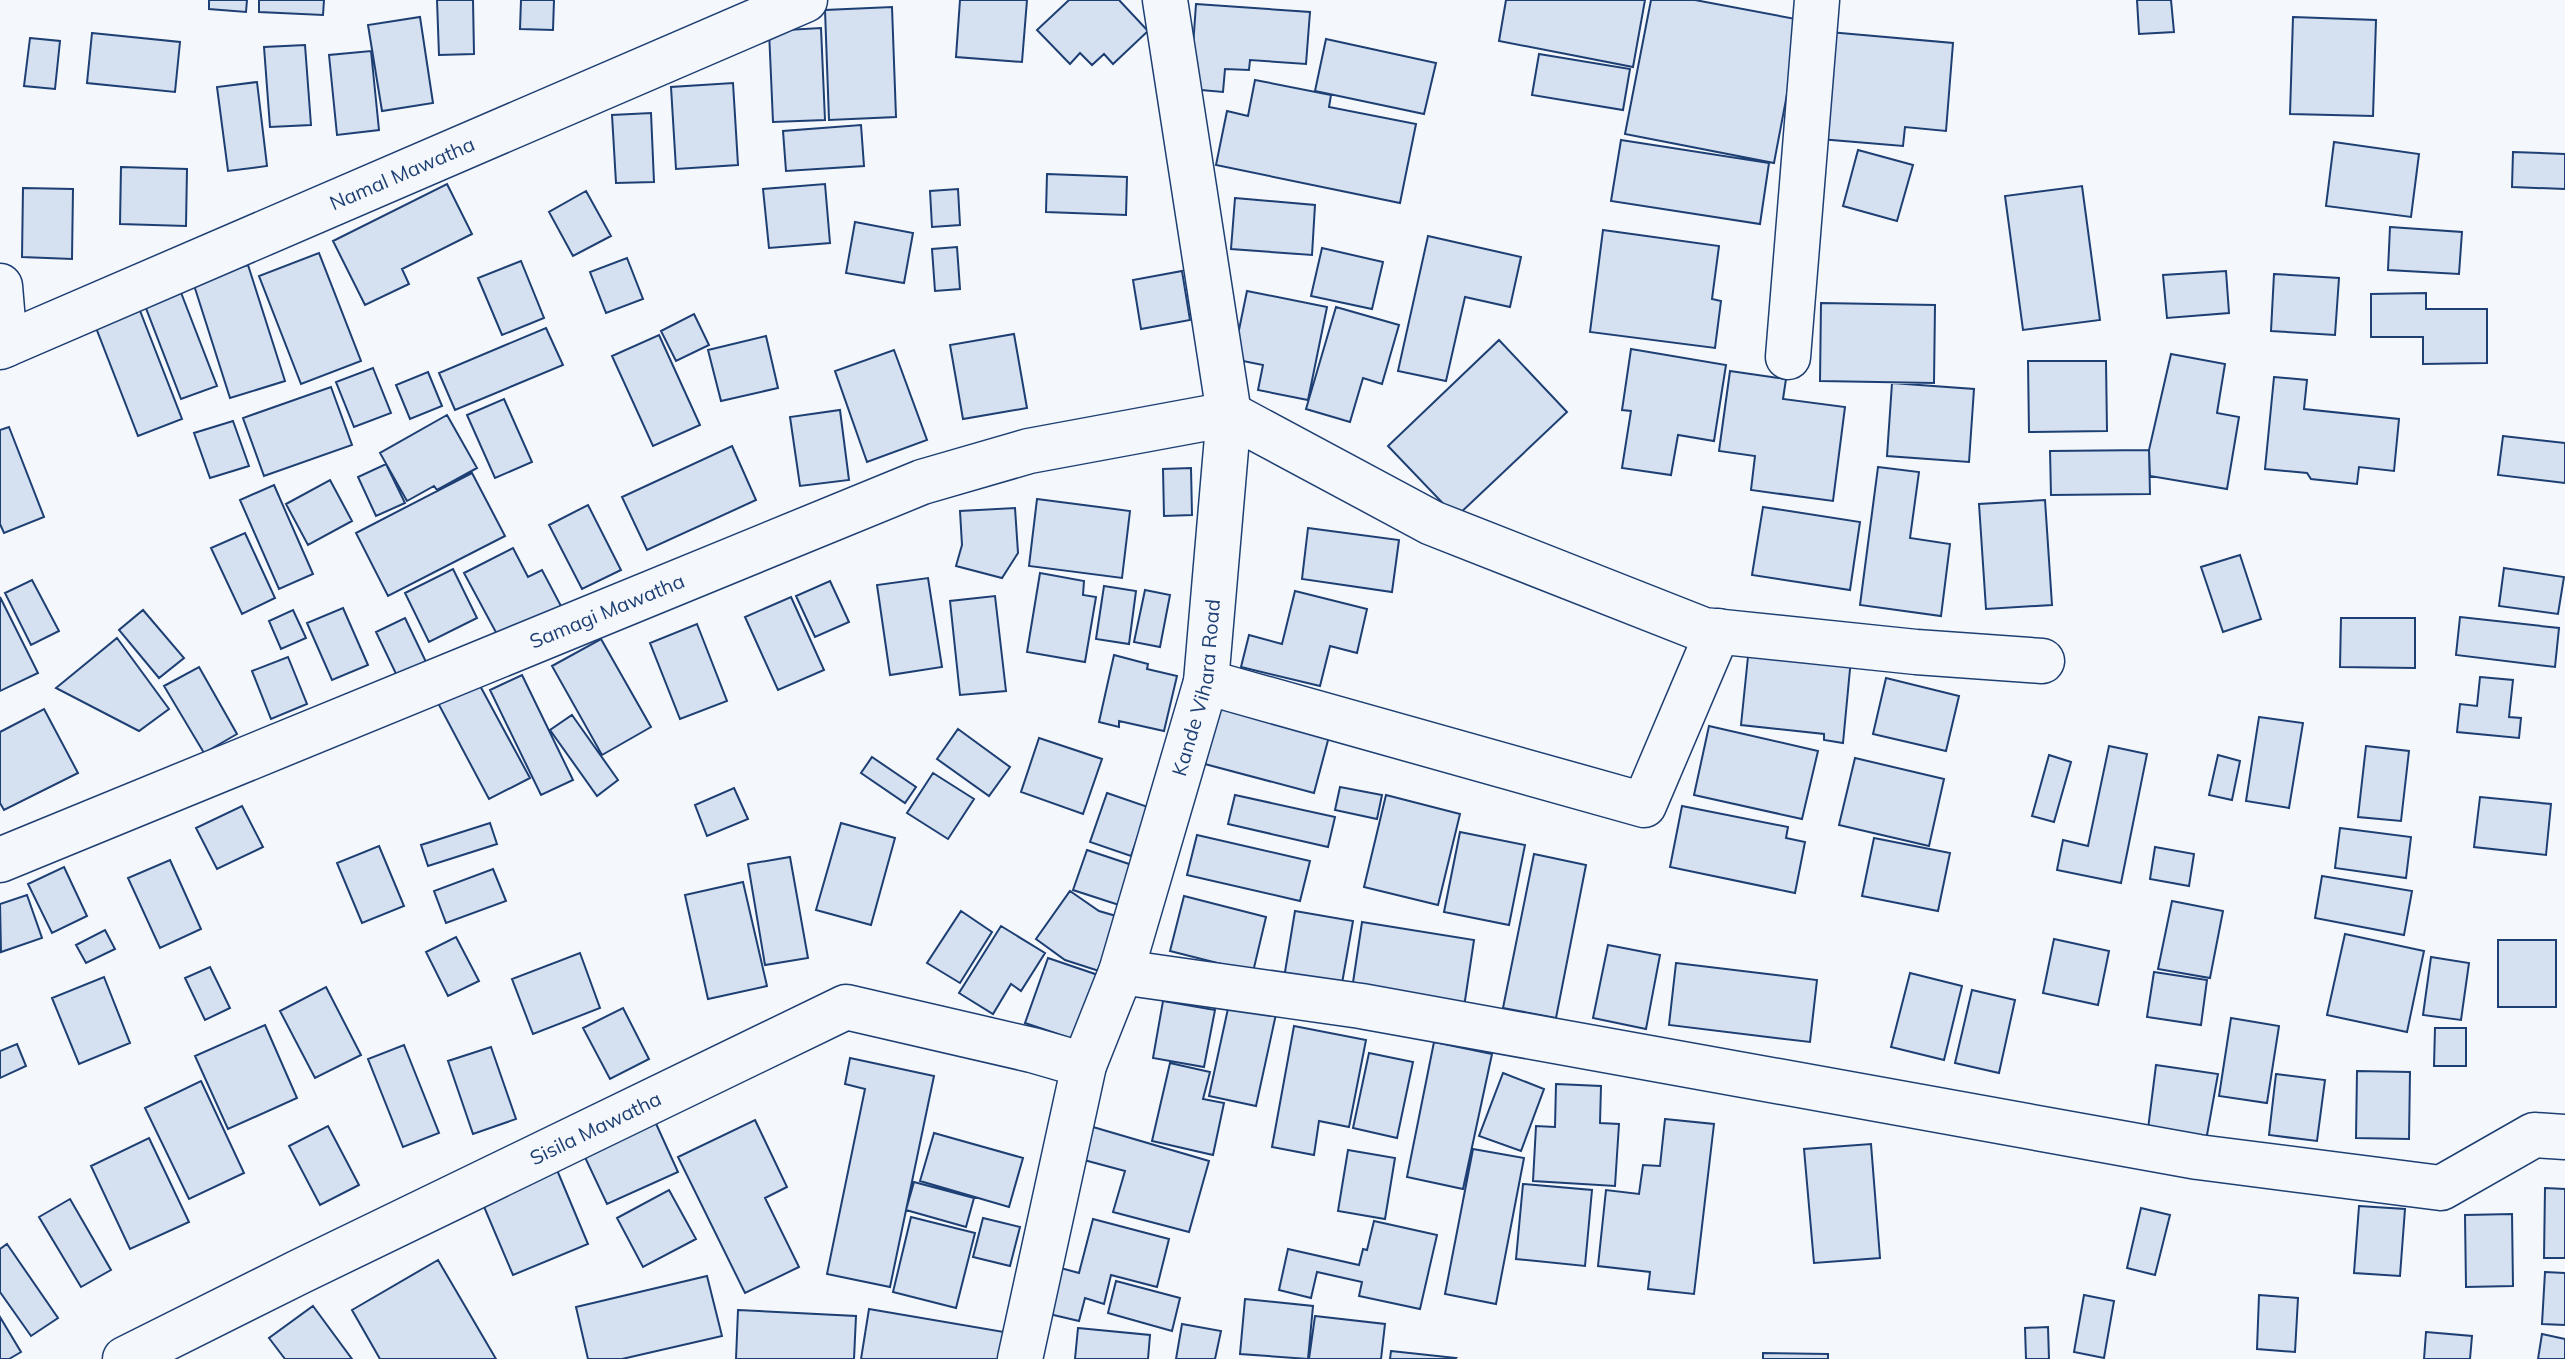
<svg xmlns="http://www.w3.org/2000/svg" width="2565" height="1359" font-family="Mulish,sans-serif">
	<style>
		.building { fill: #d5e0f0; stroke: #1d3f73; stroke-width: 2 }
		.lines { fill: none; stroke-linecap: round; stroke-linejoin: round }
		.minor-casing { stroke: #1d3f73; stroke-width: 47 }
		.minor { stroke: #f4f7fb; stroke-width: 44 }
		.labels { text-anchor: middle; stroke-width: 6; stroke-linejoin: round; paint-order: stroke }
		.street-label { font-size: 20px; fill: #1d3f73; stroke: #f4f7fb }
	</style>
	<rect width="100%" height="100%" fill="#f4f7fb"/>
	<!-- building -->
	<path class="building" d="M209,0H247L246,12L209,9Z
		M259,0H324L323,15L259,12Z
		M437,0H473L474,54L439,55Z
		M521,0H554L553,30L520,29Z
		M960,0H1027L1022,62L956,57Z
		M1069,0H1119L1148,31L1113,64L1104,54L1092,65L1080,53L1070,64L1037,30Z
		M1506,0H1645L1633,67L1499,41Z
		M1651,0H1695L1801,20L1774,163L1625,134Z
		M2137,0H2171L2174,32L2139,34Z
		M1196,4L1310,12L1306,64L1250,60L1249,70L1225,69L1223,92L1190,89Z
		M892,7L896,117L829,120L825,10Z
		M420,17L433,103L382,111L368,25Z
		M2293,17L2376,20L2373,116L2290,114Z
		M821,28L825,120L773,122L769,31Z
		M1829,32L1953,43L1946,131L1905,127L1903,146L1820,139Z
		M92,33L180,42L175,92L87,83Z
		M30,38L60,41L55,89L24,86Z
		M1326,39L1436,63L1424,114L1315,91Z
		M305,45L311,125L270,127L264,47Z
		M371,51L379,130L337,135L329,55Z
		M1539,54L1630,69L1623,110L1532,95Z
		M1255,80L1331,95L1329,107L1416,124L1400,203L1216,165L1227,111L1248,116Z
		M257,82L267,166L228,171L217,87Z
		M733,83L738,165L676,169L671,87Z
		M651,113L654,182L616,183L612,115Z
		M861,125L864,166L786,171L783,131Z
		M1621,140L1769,163L1760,224L1611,201Z
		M2334,142L2419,154L2411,217L2326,206Z
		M1858,150L1913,165L1897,221L1843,206Z
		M2513,152L2565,154V189L2512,187Z
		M121,167L187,169L186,226L120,224Z
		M1047,174L1127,177L1126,215L1046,212Z
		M447,184L472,234L402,269L409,284L365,305L333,241Z
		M825,184L830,243L769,248L763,189Z
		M2082,186L2100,320L2023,330L2005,196Z
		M23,188L73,189L72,259L22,257Z
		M958,189L960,225L932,227L930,191Z
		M586,191L611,236L573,256L549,212Z
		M1235,198L1315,205L1312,255L1231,249Z
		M855,222L913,233L904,283L846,273Z
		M2390,227L2462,232L2459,274L2388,270Z
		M1603,230L1719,246L1712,299L1721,301L1715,348L1590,332Z
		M1428,236L1521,257L1510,307L1465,297L1446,381L1398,371Z
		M957,247L960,289L935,291L932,249Z
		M1322,248L1383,262L1372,309L1311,296Z
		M319,253L361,361L301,384L259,276Z
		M627,258L643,299L606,313L590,272Z
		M521,261L544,318L502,335L478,278Z
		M248,265L285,381L230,398L193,282Z
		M1182,271L1190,320L1141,329L1133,280Z
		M2226,271L2229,313L2167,318L2163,275Z
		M2274,274L2339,278L2335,335L2271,331Z
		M180,290L217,386L181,399L144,303Z
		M1247,291L1327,307L1308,400L1258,390L1263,365L1233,359Z
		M2426,293V309H2487V363L2423,364V337H2371V294Z
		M137,303L182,419L138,436L93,320Z
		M1821,303L1935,305L1934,383L1820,381Z
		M1336,307L1399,325L1382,384L1363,378L1350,422L1306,409Z
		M694,314L709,345L676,361L661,331Z
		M546,328L563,365L455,410L439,373Z
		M1014,334L1027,408L963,419L950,345Z
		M659,335L700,425L653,446L612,356Z
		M766,336L778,388L721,401L708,350Z
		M1499,340L1567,412L1456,517L1388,446Z
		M1631,349L1726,365L1714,441L1678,435L1671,475L1622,468L1631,411L1622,410Z
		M894,350L927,440L867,462L835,371Z
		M2171,354L2225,364L2217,413L2239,417L2227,489L2150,476L2149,450Z
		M2028,361H2106L2107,431L2029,432Z
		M373,368L391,413L354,427L336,382Z
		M1730,371L1786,379L1783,399L1845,407L1833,501L1751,490L1755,456L1719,451Z
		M428,372L442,406L410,419L396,385Z
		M2274,377L2307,380L2304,409L2399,419L2394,471L2359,467L2357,484L2311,479L2307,473L2265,469Z
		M1892,383L1974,389L1969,462L1887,456Z
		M331,387L352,445L264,476L243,418Z
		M504,399L532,462L495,478L467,415Z
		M840,410L849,480L800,486L790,417Z
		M447,415L477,468L437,490L434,486L407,501L380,453Z
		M233,421L249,466L210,478L194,433Z
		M9,427L44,517L4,533L0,524V430Z
		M2503,436L2565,443V483L2498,475Z
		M732,446L756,500L647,550L622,497Z
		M2149,450L2150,494L2051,495L2050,451Z
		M386,464L405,503L376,516L358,477Z
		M1878,467L1919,472L1910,538L1950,544L1941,616L1860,605Z
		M1191,468L1192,515L1164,516L1163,469Z
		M472,473L505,536L388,596L356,533Z
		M330,480L352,521L308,545L286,504Z
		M274,485L313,574L279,589L240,500Z
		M1037,499L1130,511L1122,578L1029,566Z
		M2045,500L2052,605L1986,609L1979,504Z
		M588,505L621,570L582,589L549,525Z
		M1763,507L1860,522L1850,590L1752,575Z
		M1015,508L1018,553L1002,578L956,566L962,545L960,511Z
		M1308,528L1399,540L1392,592L1302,579Z
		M245,533L275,598L242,614L211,548Z
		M513,548L528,577L542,570L561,606L499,638L464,573Z
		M2240,555L2261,619L2223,632L2201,567Z
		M2504,568L2564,577L2558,614L2499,606Z
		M453,569L477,618L429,642L405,593Z
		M1040,573L1084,581L1083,595L1096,597L1085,662L1027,652Z
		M928,578L942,667L890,675L877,585Z
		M32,580L59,631L31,645L5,593Z
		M830,581L849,622L815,637L796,596Z
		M1104,586L1136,591L1129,644L1096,639Z
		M1145,590L1170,595L1160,647L1134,642Z
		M1295,591L1367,609L1357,653L1330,646L1320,686L1241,667L1249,635L1282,644Z
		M995,596L1006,691L960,695L950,601Z
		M0,597L38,673L0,691Z
		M791,597L824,670L778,690L745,617Z
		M343,608L368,665L332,680L307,623Z
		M143,610L184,658L159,678L119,630Z
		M293,610L306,638L281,649L269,621Z
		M2460,617L2559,628L2555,667L2456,655Z
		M405,618L427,664L398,678L376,632Z
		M2341,618H2415V668L2340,667Z
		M697,624L727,701L680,719L650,643Z
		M1750,637L1852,648L1843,743L1824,740V734L1741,725Z
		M117,638L169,709L139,731L56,688Z
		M601,639L651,727L602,755L552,666Z
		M1114,655L1148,664L1147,669L1177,676L1164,731L1119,721V727L1099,722Z
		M288,657L307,704L271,719L252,671Z
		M199,667L237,734L204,753L164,686Z
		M522,675L573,780L541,795L490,690Z
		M2480,677L2513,680L2509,717L2521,718L2519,738L2457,732L2460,704L2477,706Z
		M1886,678L1959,696L1946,751L1873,734Z
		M478,682L530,778L489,799L438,703Z
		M1218,699L1331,729L1314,793L1201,763Z
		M44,709L78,773L4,810L0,803V732Z
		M572,715L618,780L597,796L550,730Z
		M2259,717L2303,723L2289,808L2246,801Z
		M1709,726L1818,751L1802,819L1694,795Z
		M958,729L1010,767L989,796L937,759Z
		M1039,738L1102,759L1083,814L1021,792Z
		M2109,746L2147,754L2121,883L2057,870L2063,840L2088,846Z
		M2366,746L2409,751L2401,821L2358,817Z
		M2049,755L2071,762L2054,822L2032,816Z
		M2218,755L2240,761L2232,800L2209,795Z
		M872,757L916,787L905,803L861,773Z
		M1855,758L1944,779L1929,846L1839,825Z
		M933,773L974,799L948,839L907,813Z
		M1340,787L1382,795L1377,819L1335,810Z
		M734,788L748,819L707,836L695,805Z
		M1107,793L1148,807L1131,856L1090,842Z
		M1235,795L1335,817L1328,847L1228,824Z
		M1386,795L1460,814L1438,905L1364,887Z
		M2480,797L2551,804L2546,855L2474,847Z
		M242,806L263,847L217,869L196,828Z
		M1682,806L1788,827L1786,838L1805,842L1795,893L1670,867Z
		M490,823L497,844L428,866L421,845Z
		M841,823L895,838L871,925L816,910Z
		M2340,828L2411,837L2406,878L2335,868Z
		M1460,832L1525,845L1509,925L1444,912Z
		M1197,835L1310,861L1300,901L1187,875Z
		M1874,838L1950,853L1938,911L1862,896Z
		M379,846L404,906L362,923L337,863Z
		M2155,847L2194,854L2189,886L2150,879Z
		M1087,850L1135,866L1122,906L1073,890Z
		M1534,854L1586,865L1556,1018L1503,1008Z
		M790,857L808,958L765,965L748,864Z
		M170,860L201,929L160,948L128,878Z
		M64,867L87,916L52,933L28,884Z
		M493,869L506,901L446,923L434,891Z
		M2322,876L2412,891L2404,935L2315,918Z
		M743,882L767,986L708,999L685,895Z
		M1070,891L1099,911L1116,916L1099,971L1065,960L1036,939Z
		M27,895L42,938L1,952L0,904Z
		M1184,896L1266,917L1253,972L1170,951Z
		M2172,901L2223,911L2210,978L2158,969Z
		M961,911L992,932L960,983L927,963Z
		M1295,911L1353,921L1341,989L1284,978Z
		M1362,922L1474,940L1463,1014L1351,996Z
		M1001,926L1045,953L1021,991L1011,984L993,1014L959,993Z
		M105,930L115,949L86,963L76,945Z
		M2345,934L2424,951L2407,1032L2327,1015Z
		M456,937L479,981L448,996L426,952Z
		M2054,939L2109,951L2098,1005L2043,993Z
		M2498,940H2556V1007H2498Z
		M1608,945L1660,955L1646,1029L1593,1018Z
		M580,953L600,1008L533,1034L512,979Z
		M2431,957L2469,963L2461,1020L2423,1015Z
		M1048,958L1098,975L1076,1040L1025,1023Z
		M1676,963L1817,980L1810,1042L1669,1025Z
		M210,967L230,1008L205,1020L185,978Z
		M2154,972L2207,980L2201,1025L2147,1017Z
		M1910,973L1962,986L1944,1060L1891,1047Z
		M104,977L130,1043L79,1064L52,998Z
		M326,987L361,1055L315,1078L280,1011Z
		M1972,990L2015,1000L1999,1073L1955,1063Z
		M1163,1001L1215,1010L1204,1067L1153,1058Z
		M1229,1004L1276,1014L1256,1106L1209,1096Z
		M623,1008L649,1059L610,1079L583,1028Z
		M2231,1018L2279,1026L2267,1103L2219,1096Z
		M265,1025L297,1098L228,1129L195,1056Z
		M1294,1026L1366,1040L1349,1127L1319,1121L1314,1155L1272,1147Z
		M2435,1028H2466V1066H2434Z
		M1434,1042L1492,1054L1463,1189L1407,1177Z
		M17,1044L26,1066L0,1078V1051Z
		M404,1045L439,1133L403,1147L368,1059Z
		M491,1047L516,1119L473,1134L448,1061Z
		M1369,1053L1413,1062L1397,1138L1353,1128Z
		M850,1058L934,1076L890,1287L827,1274L865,1089L845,1084Z
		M1170,1063L1210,1072L1203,1099L1224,1103L1213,1155L1152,1141Z
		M2156,1065L2218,1074L2205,1146L2147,1137Z
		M2357,1071L2410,1072L2409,1139L2356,1138Z
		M1503,1073L1544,1089L1521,1151L1479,1136Z
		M2276,1074L2325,1080L2317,1141L2269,1135Z
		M201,1081L244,1173L189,1199L145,1108Z
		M1556,1084L1601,1086L1600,1123L1619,1124L1615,1186L1533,1181L1536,1126L1555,1127Z
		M653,1117L678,1172L607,1204L582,1151Z
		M1665,1119L1714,1124L1694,1294L1648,1289L1650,1272L1598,1266L1606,1190L1639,1194L1643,1165L1660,1166Z
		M755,1120L787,1187L765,1198L799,1267L745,1293L678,1157Z
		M328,1126L359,1185L320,1205L289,1146Z
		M1093,1127L1209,1161L1189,1232L1113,1212L1125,1171L1084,1160Z
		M934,1133L1023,1158L1009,1207L920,1181Z
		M149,1138L189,1222L130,1249L91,1166Z
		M1871,1144L1880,1258L1814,1263L1804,1149Z
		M1473,1149L1524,1158L1496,1304L1445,1294Z
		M1348,1150L1395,1158L1385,1219L1338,1211Z
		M557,1170L588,1244L513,1275L482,1202Z
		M914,1182L974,1198L966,1227L906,1210Z
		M1523,1184L1592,1190L1585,1266L1516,1259Z
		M2545,1188L2565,1189V1258H2544Z
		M669,1190L696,1239L643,1267L617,1218Z
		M70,1199L111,1270L81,1287L39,1217Z
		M2359,1206L2405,1209L2400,1276L2354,1273Z
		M2141,1208L2170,1215L2155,1275L2127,1268Z
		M2512,1214L2513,1286L2466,1287L2465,1215Z
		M911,1217L975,1233L956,1308L893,1292Z
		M983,1218L1020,1227L1010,1266L973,1257Z
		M1093,1219L1169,1239L1157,1287L1111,1275L1104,1304L1085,1298L1079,1321L1045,1313L1057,1267L1079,1273Z
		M1374,1221L1437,1235L1420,1309L1359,1296L1362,1282L1317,1272L1311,1298L1279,1290L1288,1249L1359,1265L1363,1249L1367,1250Z
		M7,1244L58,1318L31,1336L0,1292V1249Z
		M438,1260L496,1359H380L352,1310Z
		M2545,1272L2565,1273V1325L2542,1324Z
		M707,1276L722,1336L622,1359H588L576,1307Z
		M1116,1281L1180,1298L1172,1331L1108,1313Z
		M2084,1295L2114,1301L2104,1358L2074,1352Z
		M2259,1295L2298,1298L2295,1352L2257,1349Z
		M1245,1299L1313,1306L1308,1359L1240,1354Z
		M313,1306L352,1359H285L269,1338Z
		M869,1309L1004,1332L1000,1359H861Z
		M738,1310L856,1316L854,1359H736Z
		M1315,1316L1385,1324L1381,1359H1309Z
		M0,1317L21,1352L9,1359H0Z
		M1182,1324L1221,1331L1215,1359H1176Z
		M2048,1327L2049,1359H2026L2025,1328Z
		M1078,1328L1150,1335L1148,1359H1075Z
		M2426,1332L2472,1336L2470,1359H2424Z
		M2542,1334L2565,1339V1359H2538Z
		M1391,1351L1456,1358L1455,1359H1390Z
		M1763,1353L1828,1354V1359H1763Z"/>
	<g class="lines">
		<!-- minor casing -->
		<g class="minor-casing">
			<g id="minor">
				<path d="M0,286L5,345"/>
				<path id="s1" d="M0,347L805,0"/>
				<path d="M1788,357L1817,0"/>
				<path d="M1206,682L1644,805L1718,631"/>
				<path id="s2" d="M0,860L922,482L1029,451L1229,414L1432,523L1704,630L1916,652L2042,661"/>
				<path d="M1121,972L1361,1006L2198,1157L2441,1188L2534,1135L2565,1137"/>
				<path id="s3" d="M125,1359L299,1272L846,1007L1032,1050L1084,1065"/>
				<path id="s4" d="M1020,1359L1084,1065L1121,972L1206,682L1229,414L1165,0"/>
			</g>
		</g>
		<!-- minor -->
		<use href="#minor" class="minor"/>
	</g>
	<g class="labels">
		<!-- street labels -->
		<g class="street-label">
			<text dy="7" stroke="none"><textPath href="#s1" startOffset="438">Namal Mawatha</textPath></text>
			<text dy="7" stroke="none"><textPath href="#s2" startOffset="656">Samagi Mawatha</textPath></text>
			<text dy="7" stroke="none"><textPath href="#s4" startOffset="696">Kande Vihara Road</textPath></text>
			<text dy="7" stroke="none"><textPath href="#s3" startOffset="524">Sisila Mawatha</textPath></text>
		</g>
	</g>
</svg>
